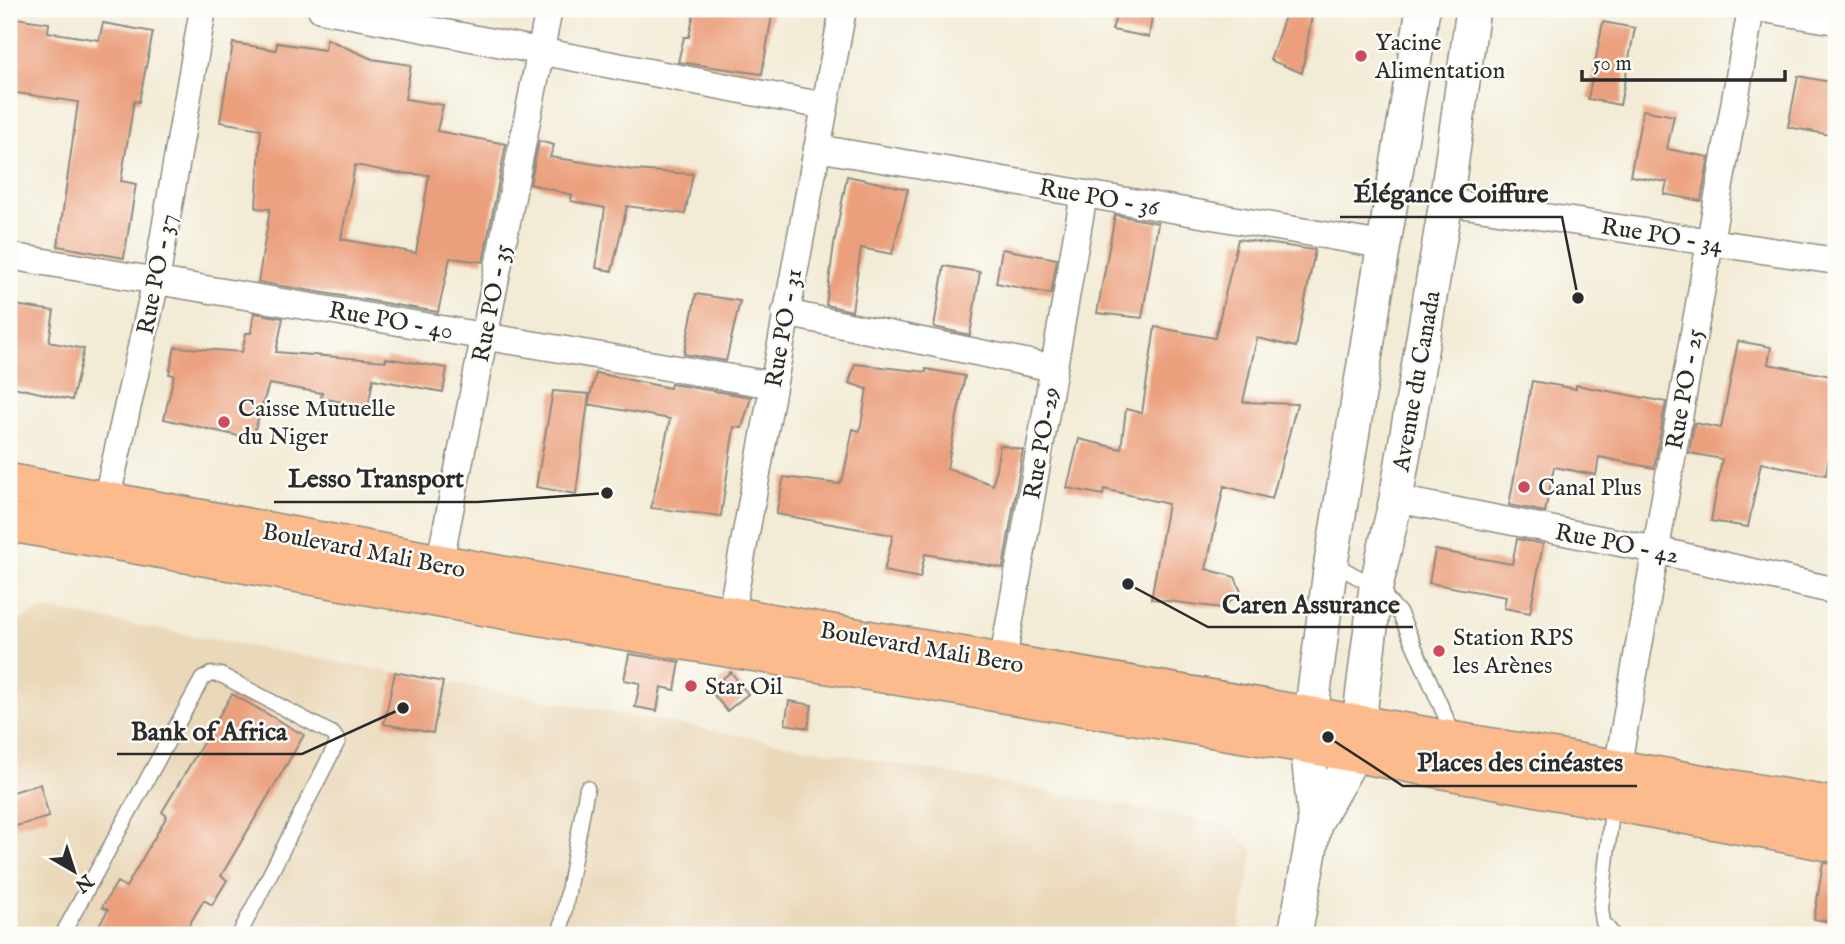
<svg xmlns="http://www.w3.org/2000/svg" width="1845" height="944" font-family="'IM FELL English',serif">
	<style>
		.built { fill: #ead8ba }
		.building { fill: #eb9f7b; fill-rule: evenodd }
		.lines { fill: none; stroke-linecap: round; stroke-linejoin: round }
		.service-casing { stroke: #8e8b80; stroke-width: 17 }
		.minor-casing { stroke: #8e8b80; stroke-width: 29 }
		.tertiary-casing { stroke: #8e8b80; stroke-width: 36 }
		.primary-casing { stroke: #8e8b80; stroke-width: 41 }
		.service { stroke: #fff; stroke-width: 14 }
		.minor { stroke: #fff; stroke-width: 26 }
		.tertiary { stroke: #fff; stroke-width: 33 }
		.primary { stroke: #fbbb8c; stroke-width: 38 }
		.poi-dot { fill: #d1495b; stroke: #fdfcf7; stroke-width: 2.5 }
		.labels { text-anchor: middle; stroke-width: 5; stroke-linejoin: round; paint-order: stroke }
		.poi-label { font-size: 24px; fill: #2b2b2b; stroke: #fdfcf7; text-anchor: start }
		.street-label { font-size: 24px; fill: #2b2b2b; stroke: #fdfcf7 }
		.leader { fill: none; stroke: #2b2b2b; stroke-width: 2.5 }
		.callout-dot { fill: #2b2b2b; stroke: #fdfcf7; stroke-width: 2.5 }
		.callout-label { font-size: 26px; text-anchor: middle; font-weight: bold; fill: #2b2b2b; stroke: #fdfcf7; stroke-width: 5; stroke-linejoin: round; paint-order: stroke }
	</style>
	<rect width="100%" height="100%" fill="#fdfcf7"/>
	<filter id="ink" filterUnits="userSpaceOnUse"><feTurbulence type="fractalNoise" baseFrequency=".0143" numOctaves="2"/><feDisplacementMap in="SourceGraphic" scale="14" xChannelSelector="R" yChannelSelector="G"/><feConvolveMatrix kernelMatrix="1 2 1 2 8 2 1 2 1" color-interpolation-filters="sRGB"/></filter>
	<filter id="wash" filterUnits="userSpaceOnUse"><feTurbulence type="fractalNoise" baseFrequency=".00686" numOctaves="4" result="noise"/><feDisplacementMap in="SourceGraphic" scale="28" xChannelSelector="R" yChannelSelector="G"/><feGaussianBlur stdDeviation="1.57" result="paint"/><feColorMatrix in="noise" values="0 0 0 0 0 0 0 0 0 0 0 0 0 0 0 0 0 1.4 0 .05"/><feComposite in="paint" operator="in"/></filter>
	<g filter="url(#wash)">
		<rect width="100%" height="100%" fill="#f2ebd5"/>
		<!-- built -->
		<path class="built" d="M46,609L1224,824L1254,851L1238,935H9V624Z"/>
		<g id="blocks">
			<!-- building -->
			<path class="building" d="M695,9H773L762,74L678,62L684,37H689Z
				M1118,9H1153L1149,37L1112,30Z
				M1285,16H1312L1302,73L1270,60Z
				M9,17L49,23L48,32L99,40L103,23L153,32L139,102L134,101L121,181L136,184L124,258L58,246L78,102L9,92Z
				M1603,22L1635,28L1620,105L1588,99Z
				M327,39L372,59L411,65L405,99L443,105L437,131L506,144L483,262L450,258L438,312L258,282L270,209L256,208L261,129L220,122L233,43L276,50L277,43L325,50ZM355,165L396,173L429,175L416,253L341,239Z
				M1798,76L1836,83V109L1831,135L1788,127Z
				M1643,110L1674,116L1667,149L1709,157L1701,201L1664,194L1667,182L1630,176Z
				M539,141L554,145L550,157L633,170L693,174L685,214L627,206L612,271L596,268L605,208L571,201L572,195L530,184Z
				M847,176L908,189L892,254L861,248L852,311L826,305L834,244Z
				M1115,215L1158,223L1142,318L1097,313Z
				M1238,239L1315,250L1296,347L1257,338L1243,402L1297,404L1272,499L1224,486L1206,569L1235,577L1241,592L1222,608L1151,599L1168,504L1104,489L1103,495L1067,488L1079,439L1121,449L1126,409L1142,413L1155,327L1215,338Z
				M1002,249L1057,259L1051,294L996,283Z
				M944,266L980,272L970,335L934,327Z
				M696,294L740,301L726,361L684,354Z
				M9,304L54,311L49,342L84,349L72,400L9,386Z
				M254,313L283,318L276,352L386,361V358L447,368L443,392L373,379L368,407L321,398L322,393L269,384L252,439L164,419L174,375L169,374L175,347L242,352L246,333H251Z
				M1738,341L1771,347L1768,364L1836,377V414L1826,475L1761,463L1748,527L1711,521L1722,459L1689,453L1694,423L1721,428Z
				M855,364L926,372V369L965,376L947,468L993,485L1000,445L1023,450L1003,568L925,554L920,578L884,571L893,535L776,514L784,477L839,484L843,478L853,429L860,431L867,389L849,383Z
				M596,373L670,388L671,384L751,397L742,428L734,427L721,516L651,508L670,419L588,404Z
				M1532,381L1576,389V385L1666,402L1654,468L1599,457L1596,475L1554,467L1545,512L1509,505Z
				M553,391L589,394L576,494L536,487Z
				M1517,539L1543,544L1530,613L1504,608L1506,597L1429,583L1435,550L1512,564Z
				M629,654L680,662L675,690L661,687L657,711L635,707L640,683L624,680Z
				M395,672L443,682L433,733L384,724Z
				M731,672L748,694L727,711L709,689Z
				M232,694L304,735L221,876L227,880L212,905L204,900L183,935H93L108,910L102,907L117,882L126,887L167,816L162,812Z
				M789,701L812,705L808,728L785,724Z
				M40,784L49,817L9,828V793Z
				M1823,863L1836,864V923L1814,919Z"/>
		</g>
	</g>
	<g filter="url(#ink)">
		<use href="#blocks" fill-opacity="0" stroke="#8e8b80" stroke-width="2"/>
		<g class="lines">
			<!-- service casing -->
			<g class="service-casing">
				<path id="service" d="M1332,563L1376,587L1400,614L1455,738
					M1613,801L1601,909L1603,922L1613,935
					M62,935L202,679L211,674L221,675L333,734L338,741L239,935
					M560,935L587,788"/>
			</g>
			<!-- minor casing -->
			<g class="minor-casing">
				<path id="minor" d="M321,9L825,106
					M1764,9L1836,21
					M817,148L1382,245
					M1446,202L1836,261
					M9,256L773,385
					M785,313L1054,368
					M1396,499L1656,550L1836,591
					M103,515L156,281L203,9
					M436,581L549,9
					M728,630L843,9
					M1000,677L1084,194
					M1617,770L1751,9"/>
			</g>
			<!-- tertiary casing -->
			<g class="tertiary-casing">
				<path id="tertiary" d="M1315,823L1355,753L1376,587L1396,499L1446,202L1473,9
					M1295,935L1315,823L1307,744L1331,563L1423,9"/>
			</g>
			<!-- primary casing -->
			<g class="primary-casing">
				<path id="primary" d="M9,483L586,591L1836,807
					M9,522L579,623L1307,744L1836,843"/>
			</g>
			<!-- service -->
			<use href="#service" class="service"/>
			<!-- minor -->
			<use href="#minor" class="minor"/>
			<!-- tertiary -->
			<use href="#tertiary" class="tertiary"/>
			<!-- primary -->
			<use href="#primary" class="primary"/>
		</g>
	</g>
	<!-- markers -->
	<g class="poi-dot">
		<circle cx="1361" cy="56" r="7"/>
		<circle cx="224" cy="422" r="7"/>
		<circle cx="1524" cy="487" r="7"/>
		<circle cx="1439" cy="651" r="7"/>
		<circle cx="691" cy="686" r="7"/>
	</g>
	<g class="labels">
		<!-- poi labels -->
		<g class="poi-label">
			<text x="1375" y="50">Yacine<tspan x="1375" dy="28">Alimentation</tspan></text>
			<text x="238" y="416">Caisse Mutuelle<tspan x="238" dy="28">du Niger</tspan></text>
			<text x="1538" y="495">Canal Plus</text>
			<text x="1453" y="645">Station RPS<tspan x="1453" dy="28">les Arènes</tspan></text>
			<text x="705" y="694">Star Oil</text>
		</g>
		<!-- street labels -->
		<g class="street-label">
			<text transform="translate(1099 197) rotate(10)" y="8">Rue PO - 36</text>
			<text transform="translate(1662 235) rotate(9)" y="8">Rue PO - 34</text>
			<text transform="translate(156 274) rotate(-79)" y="8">Rue PO - 37</text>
			<text transform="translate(491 303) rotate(-79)" y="8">Rue PO - 35</text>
			<text transform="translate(391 320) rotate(10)" y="8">Rue PO - 40</text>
			<text transform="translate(783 328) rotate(-80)" y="8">Rue PO - 31</text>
			<text transform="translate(1416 381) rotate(-80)" y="8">Avenue du Canada</text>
			<text transform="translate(1684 389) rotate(-80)" y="8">Rue PO - 25</text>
			<text transform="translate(1041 443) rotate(-80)" y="8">Rue PO-29</text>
			<text transform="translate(1617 543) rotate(11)" y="8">Rue PO - 42</text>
			<text transform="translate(364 550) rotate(11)" y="8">Boulevard Mali Bero</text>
			<text transform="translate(922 647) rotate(10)" y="8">Boulevard Mali Bero</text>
		</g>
	</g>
	<!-- callouts -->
	<path class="leader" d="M1578 298L1562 217H1340M607 493L478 502H274M1128 584L1208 627H1413M403 708L302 754H117M1328 737L1403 786H1637"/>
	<g class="callout-dot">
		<circle cx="1578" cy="298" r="7"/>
		<circle cx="607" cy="493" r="7"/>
		<circle cx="1128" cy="584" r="7"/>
		<circle cx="403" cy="708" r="7"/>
		<circle cx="1328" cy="737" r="7"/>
	</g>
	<g class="callout-label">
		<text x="1451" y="202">Élégance Coiffure</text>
		<text x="376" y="487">Lesso Transport</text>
		<text x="1311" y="613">Caren Assurance</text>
		<text x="209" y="740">Bank of Africa</text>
		<text x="1520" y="771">Places des cinéastes</text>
	</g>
	<!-- margin -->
	<rect width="1845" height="944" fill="none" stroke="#fdfcf7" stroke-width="35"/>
	<!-- north arrow -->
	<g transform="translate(74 871) rotate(141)" stroke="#fdfcf7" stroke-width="5" paint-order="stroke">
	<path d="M0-5L12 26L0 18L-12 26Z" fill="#2b2b2b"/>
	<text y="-10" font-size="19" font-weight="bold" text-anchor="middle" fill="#2b2b2b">N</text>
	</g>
	<!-- scale -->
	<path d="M1582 70v10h203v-10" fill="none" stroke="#2b2b2b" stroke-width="3.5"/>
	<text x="1593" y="70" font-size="21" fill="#2b2b2b" stroke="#fdfcf7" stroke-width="5" paint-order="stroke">50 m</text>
</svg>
